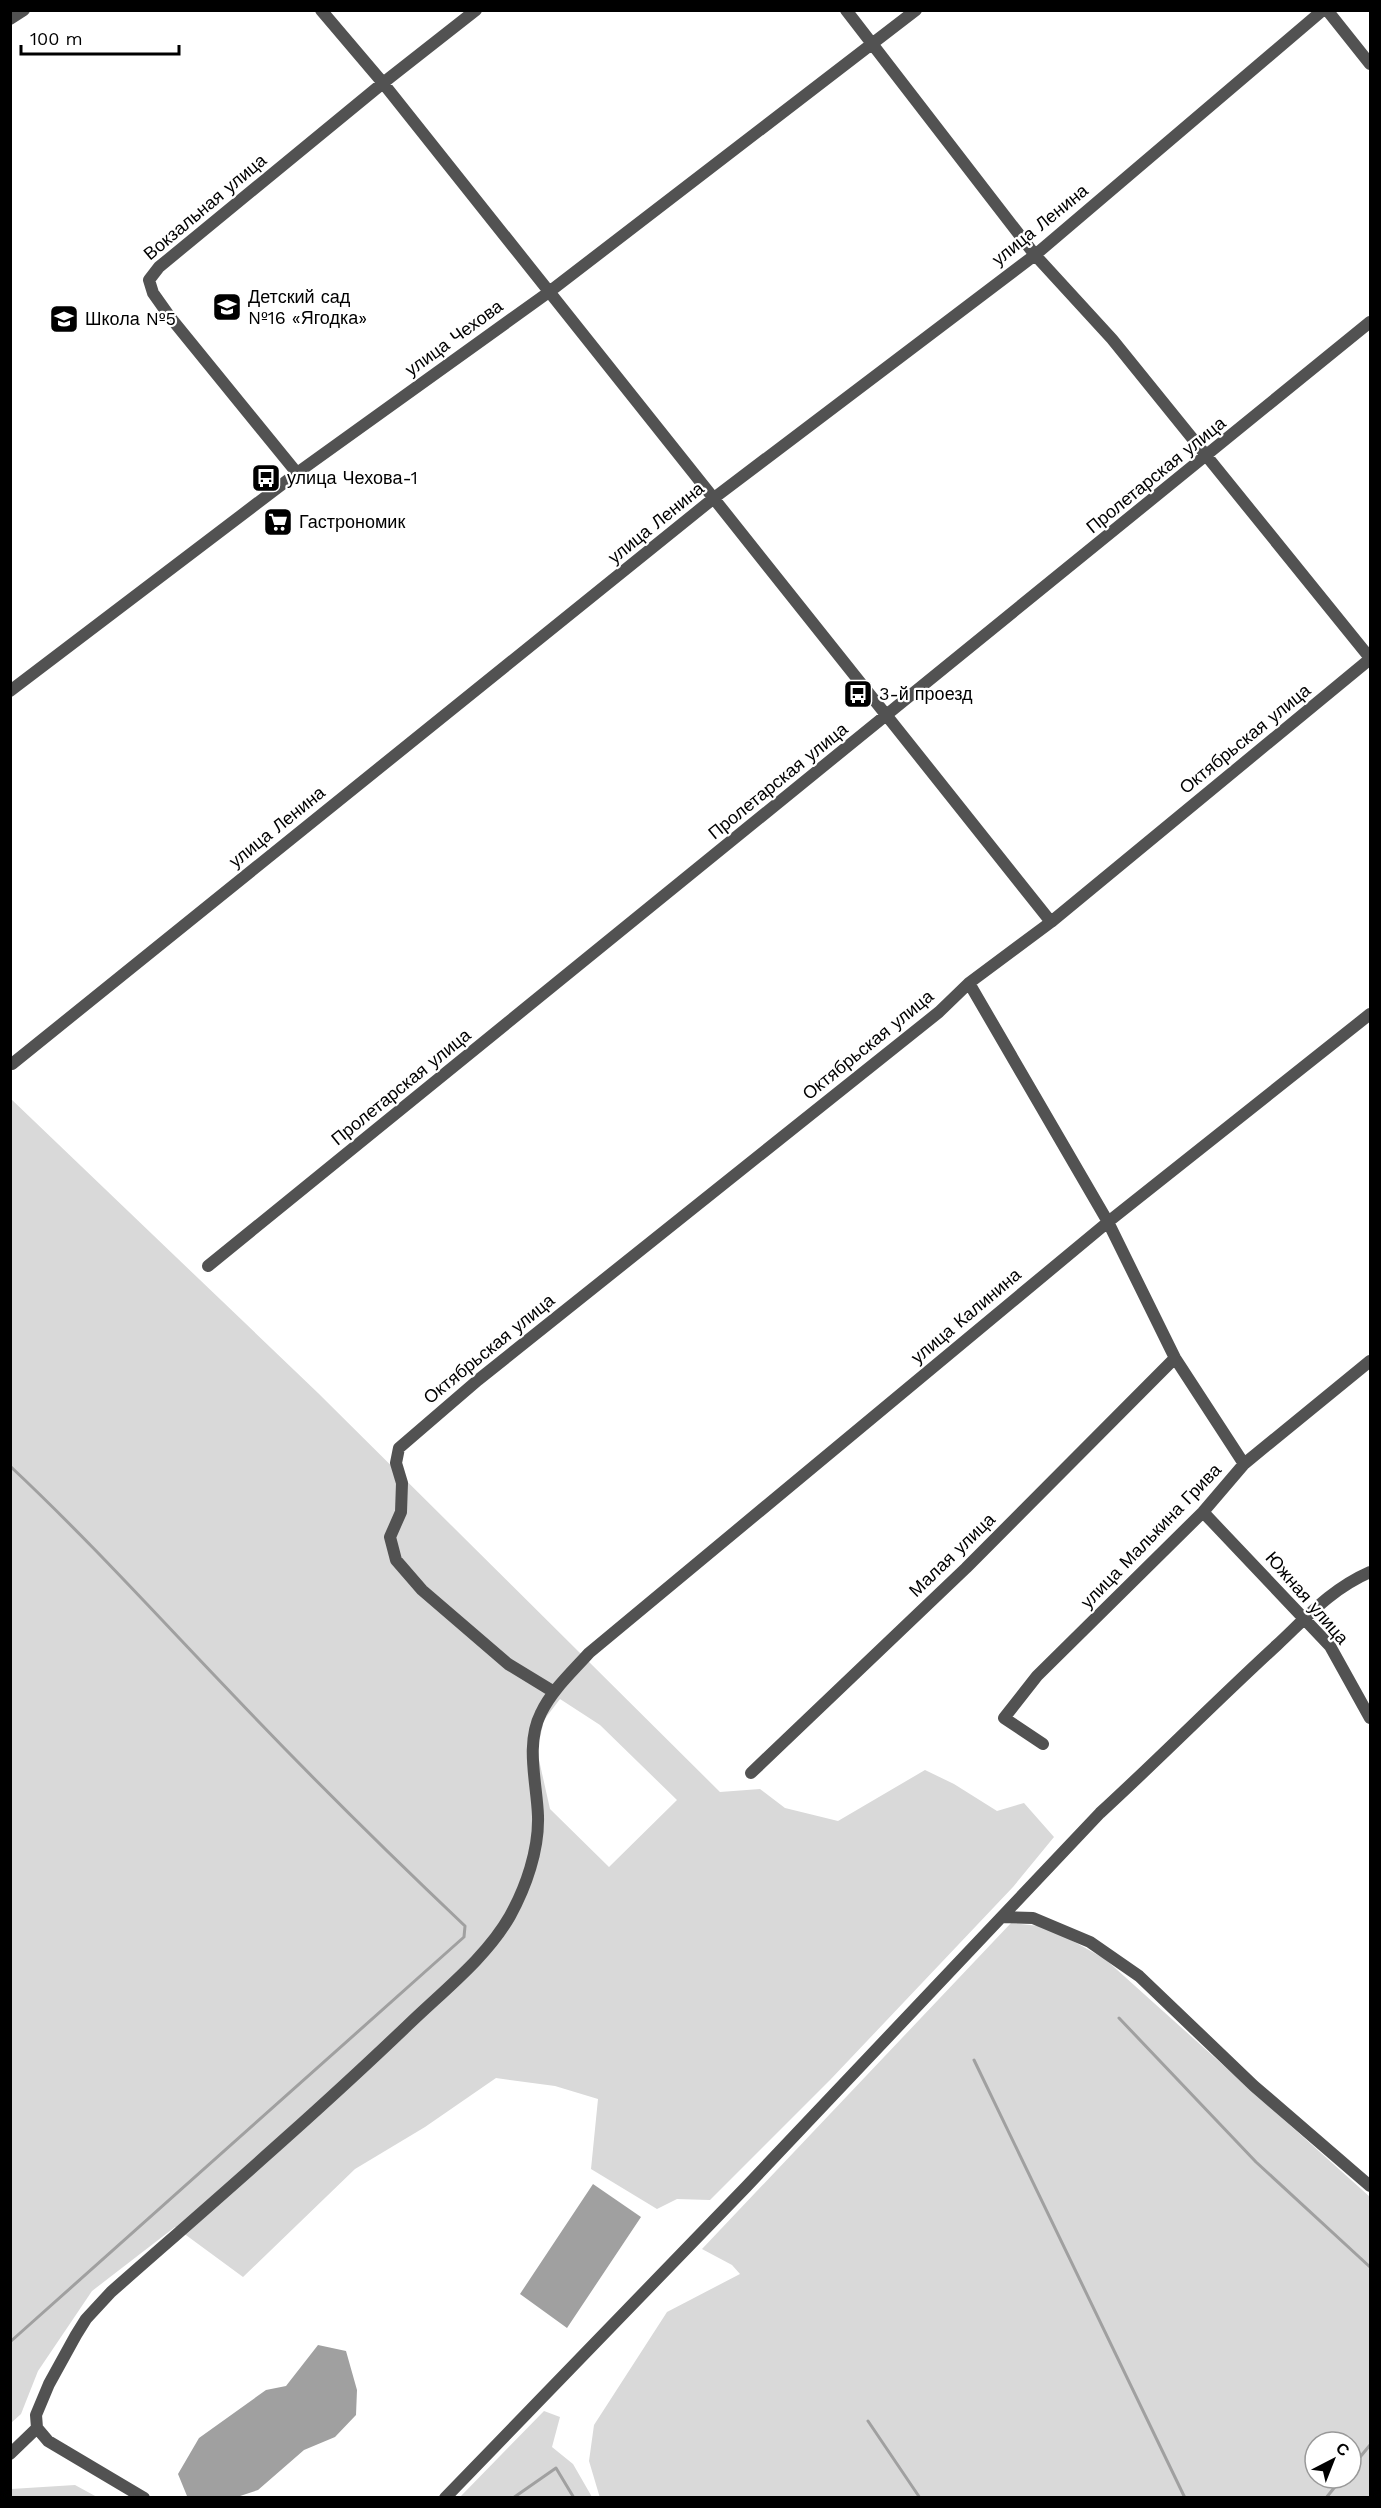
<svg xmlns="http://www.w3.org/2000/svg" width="1381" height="2508" font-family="'Work Sans',sans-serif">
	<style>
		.green { fill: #d9d9d9; fill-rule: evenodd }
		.water { fill: #a0a0a0 }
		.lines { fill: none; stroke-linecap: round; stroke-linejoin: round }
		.stream { stroke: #a0a0a0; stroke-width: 3 }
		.minor { stroke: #525252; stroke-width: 12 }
		.labels { text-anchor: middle; stroke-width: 4.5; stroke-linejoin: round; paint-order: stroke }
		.street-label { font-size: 18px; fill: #000; stroke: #fff }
		.poi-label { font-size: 18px; fill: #000; stroke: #fff; text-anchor: start }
	</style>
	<rect width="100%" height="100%" fill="#fff"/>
	<!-- green -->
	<path class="green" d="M10,1098L318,1393L720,1792L760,1789L785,1808L838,1821L925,1770L954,1784L997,1811L1024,1803L1054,1837L1013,1887L831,2079L710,2200L677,2199L657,2209L591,2169L598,2099L555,2086L496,2078L425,2127L355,2169L243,2277L175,2227L92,2291L38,2371L21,2414L11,2423ZM560,1699L600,1725L677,1800L609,1867L550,1809L537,1751L544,1720Z
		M1011,1923L1048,1927L1105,1959L1370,2197V2497L600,2498L589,2461L594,2425L667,2312L740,2274L732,2265L702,2249ZM1315,2442H1351V2478H1315Z
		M544,2411L560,2417L552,2447L573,2464L592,2497H460Z
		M75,2485L97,2497H11V2489Z"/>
	<!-- water -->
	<path class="water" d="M593,2184L641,2217L567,2328L520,2294Z
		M318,2345L346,2351L357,2390L356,2415L335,2437L304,2450L258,2490L237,2497L187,2496L178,2474L199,2438L266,2390L286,2386Z"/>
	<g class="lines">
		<!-- stream -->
		<path class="stream" d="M10,1466C89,1540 161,1620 236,1698C310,1776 387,1852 465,1926L464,1937L10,2342
			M1119,2018L1256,2162L1370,2267
			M974,2060L1185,2498
			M868,2421L920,2498
			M1351,2468L1370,2445
			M513,2498L556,2468L574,2498
			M1326,2498L1342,2478"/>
		<!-- minor -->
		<path class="minor" d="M321,10L383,83L1051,922
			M846,10L1035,255L1112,339L1370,658
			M1327,10L1370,64
			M10,19L24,10
			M297,473L170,317L153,293L149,280L159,267L383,83L476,10
			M10,691L297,473L549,292L916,10
			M969,983L1108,1222L1175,1358L1244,1464
			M12,1064L714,498L1035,255L1323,10
			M208,1266L1370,322
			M1203,1512L1330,1646L1370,1718
			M554,1692L508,1664L422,1590L396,1560L390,1537L401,1512L402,1483L396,1463L399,1448L478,1380L939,1012L969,983L1051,922L1370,659
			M1043,1744L1004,1718L1037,1676L1203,1512L1244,1464L1370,1361
			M751,1773L966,1568L1175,1358
			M1002,1917L1033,1918L1090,1942L1139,1976L1254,2086L1370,2186
			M10,2454L37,2428
			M144,2498L48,2441L37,2428L36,2415L49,2384L76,2335L86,2319L111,2292C211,2204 312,2117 408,2025C443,1991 486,1958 510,1916C526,1887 539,1850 538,1816C537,1784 525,1744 541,1713C552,1690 572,1672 589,1653L1108,1222L1370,1014
			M445,2498L746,2187L1100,1813C1160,1758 1217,1700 1277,1645C1307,1617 1331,1589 1370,1572"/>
	</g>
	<!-- icons -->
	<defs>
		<g id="school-square" transform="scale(1.5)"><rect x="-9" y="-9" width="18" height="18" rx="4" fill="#000" stroke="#fff"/><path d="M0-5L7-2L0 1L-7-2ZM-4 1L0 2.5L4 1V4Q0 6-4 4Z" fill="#fff"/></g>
		<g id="bus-square" transform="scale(1.5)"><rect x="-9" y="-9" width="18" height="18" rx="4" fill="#000" stroke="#fff"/><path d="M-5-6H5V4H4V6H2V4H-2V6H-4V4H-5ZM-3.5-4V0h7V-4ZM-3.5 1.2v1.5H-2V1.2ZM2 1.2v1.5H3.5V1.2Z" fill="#fff"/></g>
		<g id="supermarket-square" transform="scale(1.5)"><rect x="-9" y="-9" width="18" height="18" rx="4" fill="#000" stroke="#fff"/><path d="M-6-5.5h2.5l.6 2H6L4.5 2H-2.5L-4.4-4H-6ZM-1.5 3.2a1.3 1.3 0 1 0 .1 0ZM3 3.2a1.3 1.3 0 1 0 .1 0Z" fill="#fff"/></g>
	</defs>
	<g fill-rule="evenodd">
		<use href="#school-square" x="227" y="307"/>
		<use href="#school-square" x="64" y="319"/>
		<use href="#bus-square" x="266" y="478"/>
		<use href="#supermarket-square" x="278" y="522"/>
		<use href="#bus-square" x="858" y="694"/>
	</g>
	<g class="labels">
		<!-- street labels -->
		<g class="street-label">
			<text transform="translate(205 207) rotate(-40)" y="6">Вокзальная улица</text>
			<text transform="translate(1040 225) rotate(-39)" y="6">улица Ленина</text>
			<text transform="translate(454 338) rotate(-36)" y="6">улица Чехова</text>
			<text transform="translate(1156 475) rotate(-39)" y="6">Пролетарская улица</text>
			<text transform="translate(656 523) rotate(-39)" y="6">улица Ленина</text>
			<text transform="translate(1245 739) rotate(-39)" y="6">Октябрьская улица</text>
			<text transform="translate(778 781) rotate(-39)" y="6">Пролетарская улица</text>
			<text transform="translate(277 827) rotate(-39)" y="6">улица Ленина</text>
			<text transform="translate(868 1045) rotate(-39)" y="6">Октябрьская улица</text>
			<text transform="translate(401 1087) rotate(-39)" y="6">Пролетарская улица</text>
			<text transform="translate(966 1316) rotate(-40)" y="6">улица Калинина</text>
			<text transform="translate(489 1349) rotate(-39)" y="6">Октябрьская улица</text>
			<text transform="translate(1151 1536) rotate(-46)" y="6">улица Малькина Грива</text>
			<text transform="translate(952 1555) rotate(-44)" y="6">Малая улица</text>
			<text transform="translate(1307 1598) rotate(49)" y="6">Южная улица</text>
		</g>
		<!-- poi labels -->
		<g class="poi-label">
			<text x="248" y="303">Детский сад<tspan x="248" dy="21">№16 «Ягодка»</tspan></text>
			<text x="85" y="325">Школа №5</text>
			<text x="287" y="484">улица Чехова-1</text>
			<text x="299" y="528">Гастрономик</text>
			<text x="879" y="700">3-й проезд</text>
		</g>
	</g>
	<!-- border -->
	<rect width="1381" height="2508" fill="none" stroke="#000000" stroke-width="24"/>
	<!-- north arrow -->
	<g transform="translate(1333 2460) rotate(42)"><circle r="28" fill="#ffffff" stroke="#999999" stroke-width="1.5"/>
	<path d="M0-4.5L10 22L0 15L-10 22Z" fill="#000000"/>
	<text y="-9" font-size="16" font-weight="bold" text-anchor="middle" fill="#000000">С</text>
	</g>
	<!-- scale -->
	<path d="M21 45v9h158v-9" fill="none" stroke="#000000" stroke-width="3"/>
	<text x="30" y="45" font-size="18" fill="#000000" stroke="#ffffff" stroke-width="4.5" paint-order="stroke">100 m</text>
</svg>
